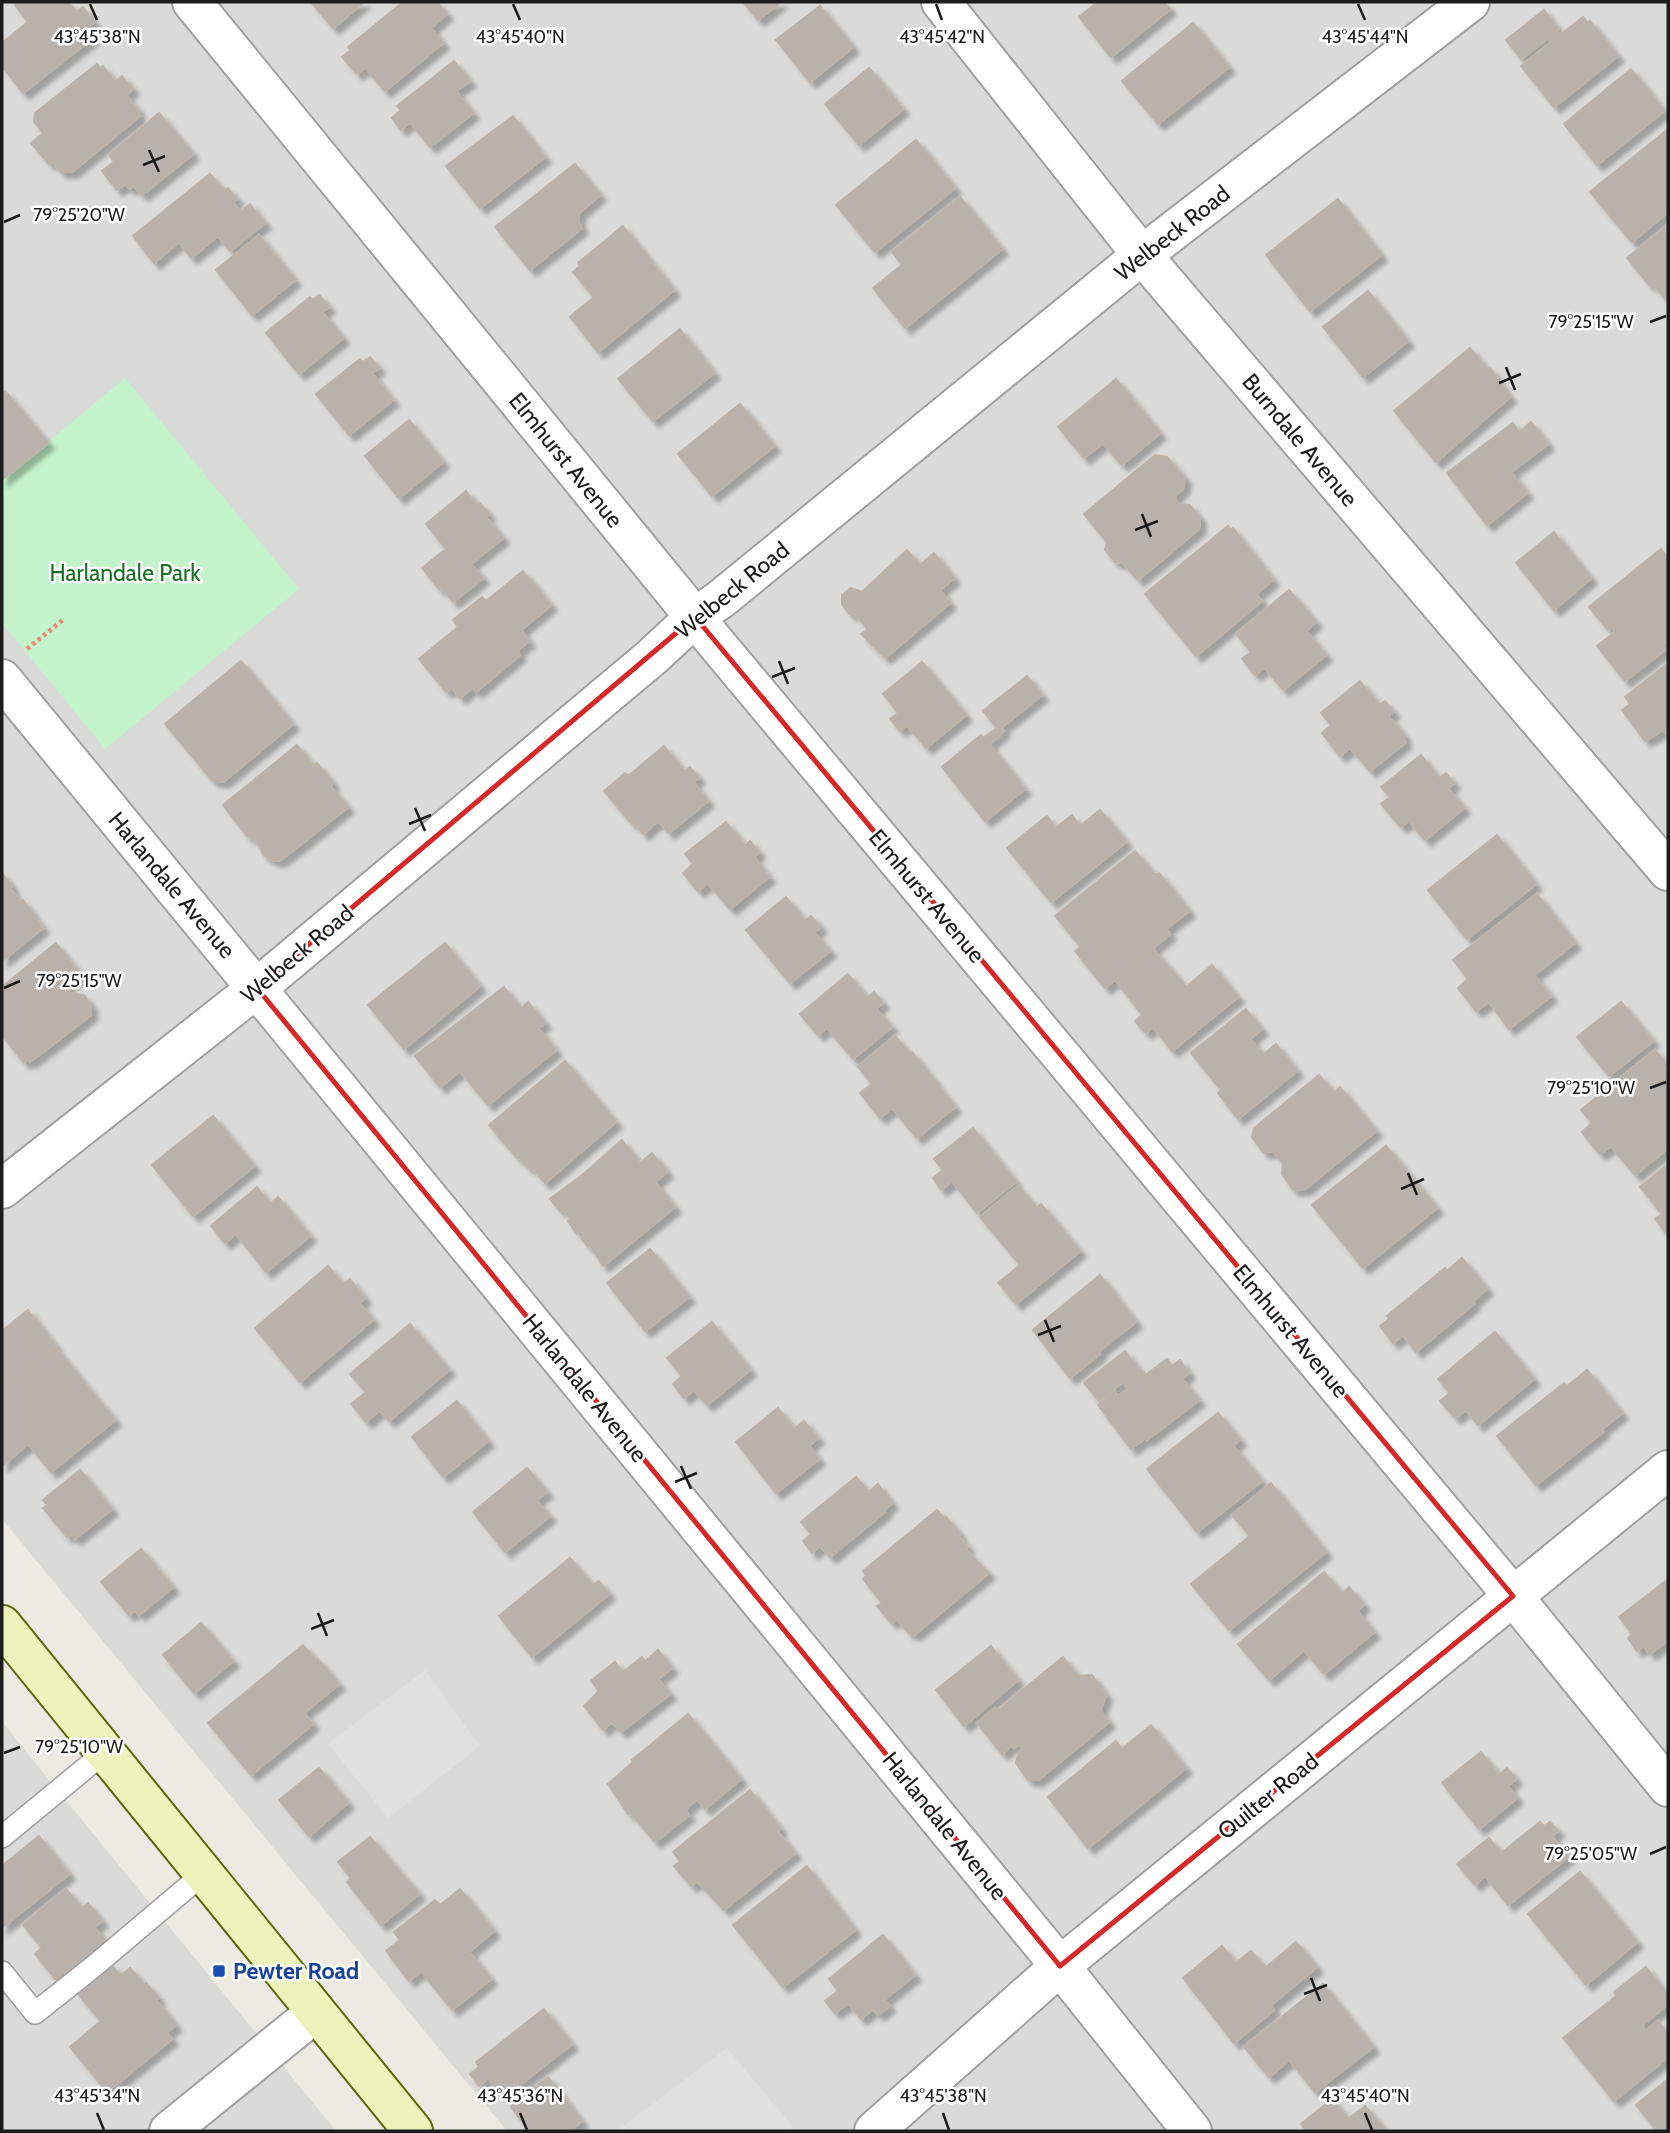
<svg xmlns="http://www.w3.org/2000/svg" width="1670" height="2133" font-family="Cabin,sans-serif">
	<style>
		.residential { fill: #dadad9 }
		.park { fill: #c3f3ca }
		.parking { fill: #e0e0e0 }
		.building { fill: #b9b2ac; stroke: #bdb2a7; stroke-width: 2; filter: url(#shadow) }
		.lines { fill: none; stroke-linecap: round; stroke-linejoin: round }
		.service-casing { stroke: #a0a0a0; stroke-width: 24 }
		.minor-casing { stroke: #a0a0a0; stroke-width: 42 }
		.secondary-casing { stroke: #5a680f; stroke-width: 42 }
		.path { stroke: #ec8875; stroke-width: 4.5; stroke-dasharray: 3.5 3.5; stroke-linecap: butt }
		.service { stroke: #fff; stroke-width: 21 }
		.minor { stroke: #fff; stroke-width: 38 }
		.secondary { stroke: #edf3bb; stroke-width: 38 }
		.marked { fill: none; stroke: #d62828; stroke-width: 5; stroke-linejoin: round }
		.ticks { fill: none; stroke: #1c1c1c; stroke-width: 2.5 }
		.transit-dot { fill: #1a4fb4; stroke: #fff; stroke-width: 2.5 }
		.labels { text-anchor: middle; stroke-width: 5; stroke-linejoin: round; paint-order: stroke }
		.street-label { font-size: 23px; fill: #1c1c1c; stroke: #fff }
		.park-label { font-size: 23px; fill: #166f22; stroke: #fff }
		.transit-label { font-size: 23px; font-weight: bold; fill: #164399; stroke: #fff; text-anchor: start }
		.ticks-label { font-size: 18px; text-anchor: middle; fill: #1c1c1c; stroke: #fff; stroke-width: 5; stroke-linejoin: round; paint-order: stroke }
	</style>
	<defs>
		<filter id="shadow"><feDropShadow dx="6" dy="6" stdDeviation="2" flood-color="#0004"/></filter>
	</defs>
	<rect width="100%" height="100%" fill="#edeae3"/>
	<!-- residential -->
	<path class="residential" d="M2,2H1668V2131H507L2,1519Z
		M2,1722L336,2131H2Z"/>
	<!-- park -->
	<path class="park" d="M125,378L299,589L105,749L2,623V480Z"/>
	<!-- parking -->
	<path class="parking" d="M425,1670L480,1746L388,1818L328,1744Z
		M727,2048L793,2127L787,2131H617Z"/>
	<!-- building -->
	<path class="building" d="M19,2H68L77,12L83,7L94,22L87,28L94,37L23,93L2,66V43L28,22L15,5Z
		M311,2H364L333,28Z
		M403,2H437L447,14L431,28L443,43L385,91L365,67L357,74L342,57L351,50L348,47Z
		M743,2H781L758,20Z
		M1098,2H1164L1170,9L1111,57L1079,17Z
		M820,6L853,47L810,82L776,40Z
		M1544,10L1558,29L1556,31L1560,35L1583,17L1588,23L1590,21L1618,56L1554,107L1521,66L1551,42L1548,38L1521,59L1506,40Z
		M1193,23L1229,67L1158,124L1122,81Z
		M454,61L470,81L456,91L473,113L430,147L410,122L401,130L392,118L401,110L397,106Z
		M97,64L100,68L103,66L115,82L122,76L133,89L126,95L139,111L137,113L140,116L72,172H61L52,161L49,164L31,143L43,133L34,122L35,113Z
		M869,68L903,109L859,145L825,104Z
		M1631,69L1664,111L1597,165L1564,124Z
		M159,113L193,154L142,195L134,186L130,189L125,184L117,190L102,171L114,162L109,155Z
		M513,116L545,157L480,208L446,166Z
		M1668,129V212L1632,242L1590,192Z
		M916,140L955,188L875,252L836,205Z
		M575,164L600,195L579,213V223L582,228L530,270L495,227Z
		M210,174L224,191L228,188L237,199L233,202L240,212L250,204L265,223L230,251L218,236L191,258L179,242L154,263L133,236Z
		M960,197L1002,249L905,328L873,288L902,265L892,252Z
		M1338,199L1381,255L1310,311L1266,255Z
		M1668,225V302L1652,283L1649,285L1627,258Z
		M623,226L674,290L598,352L570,317L594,297L573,272L580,266L578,263Z
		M259,235L295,280L252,315L216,270Z
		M1368,291L1408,341L1363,377L1323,327Z
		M319,295L329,307L322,312L343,338L299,374L266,333L310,297L313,300Z
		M680,329L714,373L653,421L618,379Z
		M1470,348L1488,370L1490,368L1510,397L1436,462L1394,411Z
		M370,357L379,368L372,373L393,400L349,435L316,394L360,359L363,362Z
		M1116,379L1160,433L1122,465L1103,443L1084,458L1058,427Z
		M5,391L48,443L2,480V394Z
		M740,404L774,446L712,496L678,454Z
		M409,420L443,462L399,498L365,456Z
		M1531,422L1548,444L1511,472L1527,493L1487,525L1447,473L1513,423L1519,432Z
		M1155,455L1167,457L1185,478L1183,489L1174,497L1179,504L1190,505L1200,518L1199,529L1138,580L1123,563L1115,562L1105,550L1107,542L1084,514Z
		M466,491L477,505L480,503L489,514L486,517L503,538L471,564L483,578L453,602L442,588L439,589L422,568L446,549L426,524Z
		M1228,526L1231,530L1233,528L1273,580L1256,594L1262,601L1196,656L1145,594Z
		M1554,532L1591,578L1554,610L1516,563Z
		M1661,549L1668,558V641L1663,645L1666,649L1625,681L1597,646L1615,632L1612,626L1608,630L1589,607Z
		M907,550L920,565L934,553L954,578L940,590L950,603L885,658L861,634L868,629L853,612L849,614L842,604V595L851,588L862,592Z
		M523,571L551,605L521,630L529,641L517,651L520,655L476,692L473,687L460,698L452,688L446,692L419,659L458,627L453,620L482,597L486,601Z
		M1289,590L1316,622L1306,631L1326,655L1283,690L1264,667L1255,675L1242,659L1251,652L1236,634Z
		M241,661L293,724L223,782L212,780L165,724Z
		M922,662L966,715L926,748L907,725L900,731L890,719L898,713L883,694Z
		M1668,663V736L1663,730L1645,741L1622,710L1630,704L1625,697Z
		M1027,676L1042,695L1001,728L1004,731L989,744L1025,789L985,821L942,767L981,735L983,738L997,728L983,711Z
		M1360,681L1379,705L1385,701L1394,712L1388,716L1405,736L1403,738L1406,742L1370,771L1350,748L1340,756L1322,733L1331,725L1321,713Z
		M297,745L313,765L317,763L333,783L330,786L348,807L281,860L275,861L263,855L261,848L251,837L247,836L223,805Z
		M664,746L684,771L690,767L699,778L693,782L708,801L669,833L658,821L643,834L634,822L632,824L604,791L625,773L628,776Z
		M1421,755L1439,778L1446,773L1454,783L1448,788L1464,808L1425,840L1409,821L1401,827L1381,804L1390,797L1381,787Z
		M1100,810L1126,842L1051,902L1007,848L1047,816L1056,828L1072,815L1080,826Z
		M726,822L745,846L750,841L759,852L754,857L769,877L730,909L708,883L698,891L683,873L693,864L685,854Z
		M1497,835L1536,884L1467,939L1428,890Z
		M1135,851L1155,875L1159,873L1189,911L1166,929L1170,934L1105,988L1075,951L1081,947L1055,916Z
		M2,873L12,886L10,888L21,902L23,900L43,928L2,961Z
		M1537,894L1575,943L1534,975L1551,996L1509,1029L1489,1002L1476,1011L1458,988L1468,979L1453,960Z
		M786,897L805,921L811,916L821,927L814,932L830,951L790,983L746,930Z
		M56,943L81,975L66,987L72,994L84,995L91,1005V1015L30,1062L28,1059L24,1063L2,1035V987Z
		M445,943L480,986L404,1049L368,1005Z
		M1154,950L1186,987L1212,965L1238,997L1172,1051L1153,1027L1146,1033L1135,1021L1142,1015L1116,981Z
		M848,974L867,998L874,992L883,1003L876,1009L892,1027L853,1059L827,1028L818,1035L800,1014Z
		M504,987L521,1009L528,1002L545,1023L538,1028L556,1050L488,1105L460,1071L440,1087L415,1056Z
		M1621,1002L1653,1041L1609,1076L1577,1037Z
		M1246,1009L1262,1029L1250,1039L1263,1055L1276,1044L1297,1071L1238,1119L1218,1093L1221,1090L1191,1053Z
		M895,1036L910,1054L912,1052L955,1107L917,1138L892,1108L880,1118L860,1093L872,1084L858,1067Z
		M1655,1050L1665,1062L1663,1064L1668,1071V1148L1635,1175L1611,1146L1600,1154L1587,1139L1582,1132L1592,1123L1581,1110Z
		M565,1061L616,1122L545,1183L530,1166L528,1168L518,1156L517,1158L489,1125Z
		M1319,1075L1334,1093L1340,1087L1376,1131L1305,1189L1293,1190L1282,1174L1283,1164L1274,1152H1263L1252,1137L1254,1128Z
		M213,1116L254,1166L193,1216L152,1165Z
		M973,1128L1016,1182L977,1213L952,1181L941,1190L933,1178L943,1170L934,1159Z
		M622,1140L640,1163L652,1153L664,1168L667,1172L655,1182L675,1207L603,1266L590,1245L588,1247L581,1238L585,1235L580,1231L577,1234L568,1221L570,1219L566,1213L562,1209L560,1211L550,1199L581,1176Z
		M1386,1146L1437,1208L1363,1268L1312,1205Z
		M1668,1164V1236L1655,1219L1662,1214L1640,1187Z
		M1018,1186L1037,1208L1041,1204L1080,1251L1016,1304L998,1283L1020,1265L980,1217Z
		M257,1187L270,1204L278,1197L310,1236L266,1272L236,1234L225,1243L211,1226Z
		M650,1249L689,1297L645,1331L607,1283Z
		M1462,1258L1487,1289L1472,1302L1474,1304L1416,1352L1403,1335L1393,1343L1380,1326L1389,1319L1387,1316L1445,1268L1447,1271Z
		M328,1266L343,1284L350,1279L365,1298L359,1303L373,1320L300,1382L255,1328Z
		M1100,1275L1136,1322L1099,1351L1100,1354L1070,1378L1033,1330Z
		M28,1310L55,1345L2,1391V1331Z
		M712,1322L750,1370L707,1405L694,1390L684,1398L673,1384L682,1376L667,1358Z
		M410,1324L449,1370L389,1421L380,1410L366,1422L351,1404L366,1392L350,1374Z
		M1495,1332L1534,1379L1478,1425L1466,1410L1455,1418L1440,1401L1450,1393L1438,1379Z
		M55,1347L115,1420L51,1472L28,1444L2,1466V1391Z
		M1125,1351L1144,1376L1167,1359L1172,1366L1180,1360L1189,1373L1182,1379L1199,1400L1147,1440L1145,1438L1131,1449L1098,1405L1115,1392L1118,1396L1128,1389L1123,1382L1099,1401L1084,1383Z
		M1587,1370L1622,1413L1601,1430L1603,1432L1536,1485L1497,1436L1564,1383L1567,1386Z
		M457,1401L488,1441L443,1477L412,1437Z
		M778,1408L794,1429L804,1421L818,1438L809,1446L819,1459L776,1493L736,1442Z
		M1218,1413L1240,1440L1233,1446L1262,1481L1197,1532L1147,1469Z
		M527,1468L547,1492L536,1500L550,1516L505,1552L473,1512Z
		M80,1470L112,1509L75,1539L71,1534L67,1537L43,1508L48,1505L43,1500Z
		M856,1477L869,1492L878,1484L892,1503L884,1510L885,1512L830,1557L820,1546L812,1553L803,1541L811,1534L801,1522Z
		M1271,1483L1326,1552L1229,1630L1191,1584L1250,1536L1232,1515Z
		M937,1510L944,1518L946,1517L960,1534L959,1536L968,1547L965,1549L989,1573L914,1635L912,1632L909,1634L897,1619L891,1623L877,1606L882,1603L863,1579L866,1576L863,1571Z
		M141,1549L173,1587L139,1615L135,1610L129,1615L101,1582Z
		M570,1558L592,1585L599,1581L609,1594L532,1657L499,1616Z
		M1324,1572L1342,1594L1349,1587L1364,1605L1357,1611L1374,1632L1324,1674L1304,1650L1269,1680L1238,1644Z
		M1668,1579V1640L1650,1654L1644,1646L1637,1651L1628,1638L1632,1634L1619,1617Z
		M201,1623L233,1661L194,1693L163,1655Z
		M303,1645L316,1661L318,1659L339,1684L304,1713L313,1724L251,1775L208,1723Z
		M991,1646L1018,1680L964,1726L936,1690Z
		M658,1650L672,1668L658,1679L670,1694L621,1732L612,1722L603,1730L584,1706L599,1691L591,1681L615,1662L623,1672L642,1657L645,1661Z
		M1063,1657L1078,1676L1092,1675L1106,1695L1100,1711L1109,1722L1038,1780H1028L1016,1763L1018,1753L1023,1749L1019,1744L1014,1748L1012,1745L1002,1754L977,1723L995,1708L997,1711Z
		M688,1714L741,1779L705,1809L697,1799L685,1810L689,1815L655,1842L630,1812L628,1814L608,1784L633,1762L632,1760Z
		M1151,1725L1186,1768L1088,1848L1048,1797L1116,1741L1122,1749Z
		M1481,1752L1499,1775L1507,1768L1516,1779L1508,1786L1517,1798L1479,1829L1442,1783Z
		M319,1768L348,1803L309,1836L279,1800Z
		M750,1790L781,1829L777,1831L795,1853L724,1910L697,1881L691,1886L674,1866L680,1861L673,1852Z
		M1540,1822L1544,1826L1550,1822L1558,1831L1552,1836L1568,1857L1508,1905L1485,1876L1475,1885L1457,1864L1489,1838L1501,1853Z
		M39,1836L69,1874L2,1928V1866Z
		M370,1837L419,1894L381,1925L347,1882L351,1878L338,1862Z
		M807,1866L855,1930L783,1987L733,1925Z
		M1580,1872L1637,1942L1586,1985L1528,1914Z
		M66,1889L82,1908L88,1903L102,1921L94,1927L109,1945L61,1986L35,1954L42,1948L23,1925Z
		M460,1889L494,1931L469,1952L491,1979L452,2010L421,1971L409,1981L386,1951L400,1940L394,1932L435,1900L440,1905Z
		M883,1935L915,1975L884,2000L890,2006L878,2015L873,2009L861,2019L848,2003L835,2013L825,2001L838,1991L829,1979Z
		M1296,1942L1317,1967L1271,2005L1274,2010L1234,2043L1183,1978L1222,1946L1236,1963L1251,1951L1265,1968Z
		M112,1965L120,1976L130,1968L144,1985L146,1983L159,1998L156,2000L176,2025L166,2033L172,2039L107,2092L70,2047L101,2021L77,1993Z
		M1646,1967L1668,1995V2004L1641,2026L1646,2031L1658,2021L1668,2034V2057L1614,2101L1563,2038L1616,1996L1614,1992Z
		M1323,1984L1373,2047L1315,2092L1289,2060L1269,2077L1244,2047Z
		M544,2009L572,2044L504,2097L488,2078L479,2086L470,2074L479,2067L476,2062Z
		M548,2077L582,2121L569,2131H529L511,2107Z
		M1668,2079V2131H1657L1636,2105Z
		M1332,2099L1348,2119L1365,2106L1386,2131H1306L1301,2124Z"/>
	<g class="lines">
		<!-- service casing -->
		<g class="service-casing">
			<path id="service" d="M2,1837L105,1752
				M2,1972L35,2013L93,1967L203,1874"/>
		</g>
		<!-- minor casing -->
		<g class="minor-casing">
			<path id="minor" d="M192,2L720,648L1513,1596L1668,1787
				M941,2L1142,255L1668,871
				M2,679L1060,1966L1192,2131
				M2,1189L257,988L652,657L695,617L721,599L1142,255L1470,2
				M169,2131L315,2013
				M874,2131L1060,1966L1668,1470"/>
		</g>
		<!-- secondary casing -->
		<g class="secondary-casing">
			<path id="secondary" d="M2,1625L413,2131"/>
		</g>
		<!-- path -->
		<path class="path" d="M27,649L64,619"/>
		<!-- service -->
		<use href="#service" class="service"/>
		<!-- minor -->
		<use href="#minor" class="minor"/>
		<!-- secondary -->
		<use href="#secondary" class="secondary"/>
	</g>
	<!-- marked area -->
	<path class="marked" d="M695,617L1513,1596L1060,1966L257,988Z"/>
	<!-- ticks -->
	<path class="ticks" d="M90,4L97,20M513,4L520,20M936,4L942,20M1358,4L1365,20M149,150L159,172M143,165L165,156M4,222L20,215M1650,322L1666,316M1506,367L1515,390M1499,383L1521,374M1142,514L1151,537M1135,530L1158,521M779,661L788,684M772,677L795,668M415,808L425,831M409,824L431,815M4,988L20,981M1650,1088L1666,1082M1408,1173L1417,1195M1401,1189L1424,1179M1045,1320L1054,1342M1038,1335L1061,1326M681,1466L691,1489M675,1482L697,1473M318,1613L327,1636M311,1629L334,1620M4,1753L20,1747M1650,1854L1666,1847M1311,1978L1320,2001M1304,1994L1327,1985M97,2113L104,2130M520,2113L527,2130M943,2113L949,2130M1365,2113L1372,2130"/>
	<!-- markers -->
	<rect class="transit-dot" x="212" y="1964" width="14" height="14" rx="3.5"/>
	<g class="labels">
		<!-- street labels -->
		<g class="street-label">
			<text transform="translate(1172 233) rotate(-38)" y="8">Welbeck Road</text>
			<text transform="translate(1300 440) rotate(50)" y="8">Burndale Avenue</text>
			<text transform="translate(566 460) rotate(51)" y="8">Elmhurst Avenue</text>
			<text transform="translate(732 590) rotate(-39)" y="8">Welbeck Road</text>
			<text transform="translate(172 885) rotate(50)" y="8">Harlandale Avenue</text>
			<text transform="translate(927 896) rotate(50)" y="8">Elmhurst Avenue</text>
			<text transform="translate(297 954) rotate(-40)" y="8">Welbeck Road</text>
			<text transform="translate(1291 1331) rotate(50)" y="8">Elmhurst Avenue</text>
			<text transform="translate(585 1388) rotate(51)" y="8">Harlandale Avenue</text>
			<text transform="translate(1268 1796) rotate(-39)" y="8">Quilter Road</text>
			<text transform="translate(945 1826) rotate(51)" y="8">Harlandale Avenue</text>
		</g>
		<!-- park labels -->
		<g class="park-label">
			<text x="125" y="581">Harlandale Park</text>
		</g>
		<!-- transit labels -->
		<g class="transit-label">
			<text x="233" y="1979">Pewter Road</text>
		</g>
	</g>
	<g class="ticks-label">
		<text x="520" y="43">43°45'40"N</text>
		<text x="97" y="43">43°45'38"N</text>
		<text x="942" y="43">43°45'42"N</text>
		<text x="1365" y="43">43°45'44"N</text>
		<text x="79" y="221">79°25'20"W</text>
		<text x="1591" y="328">79°25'15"W</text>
		<text x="79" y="987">79°25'15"W</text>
		<text x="1591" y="1094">79°25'10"W</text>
		<text x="79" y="1753">79°25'10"W</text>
		<text x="1591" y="1860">79°25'05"W</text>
		<text x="97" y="2102">43°45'34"N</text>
		<text x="520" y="2102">43°45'36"N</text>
		<text x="943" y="2102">43°45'38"N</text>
		<text x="1365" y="2102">43°45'40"N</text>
	</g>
	<!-- border -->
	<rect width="1670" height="2133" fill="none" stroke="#1c1c1c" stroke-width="7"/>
</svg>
